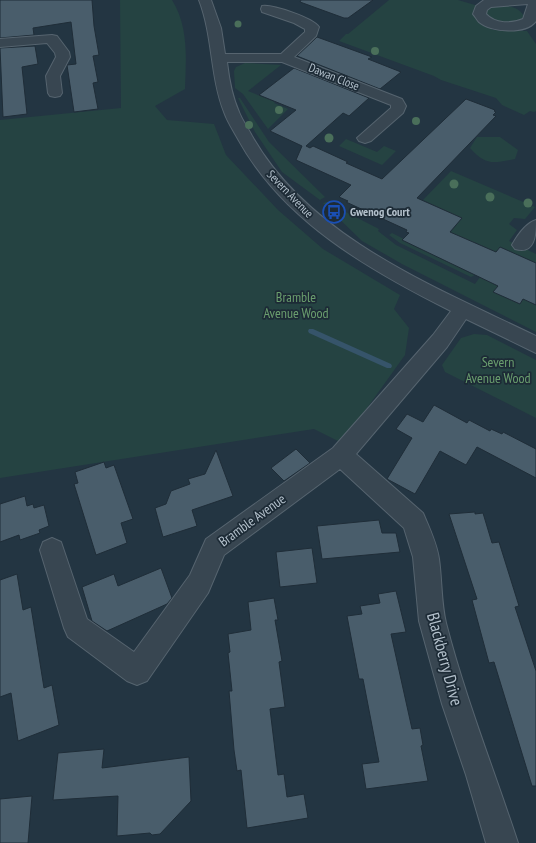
<svg xmlns="http://www.w3.org/2000/svg" width="536" height="843" font-family="'PT Sans Narrow',sans-serif">
	<style>
		.green { fill: #254342 }
		.lines { fill: none; stroke-linecap: round; stroke-linejoin: round }
		.stream { fill: #36546a; fill-rule: evenodd }
		.building { fill: #495d6b; stroke: #1f2d38 }
		.minor-casing { stroke: #56646f; stroke-width: 2 }
		.minor { fill: #384651; fill-rule: evenodd }
		.tree { fill: #4a6f5a }
		.labels { text-anchor: middle; stroke-width: 3.5; stroke-linejoin: round; paint-order: stroke }
		.far-street-label { font-size: 12px; fill: #b4c1cc; stroke: #1d2b36 }
		.far-poi-label { font-size: 12px; font-weight: bold; fill: #b4c1cc; stroke: #1d2b36; text-anchor: start }
		.park-label { font-size: 14px; fill: #6a9e6e; stroke: #1d2b36 }
		.street-label { font-size: 14px; fill: #b4c1cc; stroke: #1d2b36 }
		.near-street-label { font-size: 17px; fill: #b4c1cc; stroke: #1d2b36 }
	</style>
	<rect width="100%" height="100%" fill="#233542"/>
	<!-- green -->
	<path class="green" d="M120,0H172C189,27 186,59 185,89L155,106L167,120L214,124L226,155L278,210L323,249L400,295L394,309L409,328L405,355L362,415L338,441L314,429L0,478V120L121,108Z
		M389,0H458L475,5L477,19L493,30L527,31L536,44V111L534,112L530,111L524,115L502,105L496,98L441,80L434,76L339,41L346,34H348Z
		M499,5C510,6 518,7 524,16C515,28 492,25 485,12L489,7Z
		M245,63L281,65L248,91L275,102L274,103L288,109L268,129L243,94L235,88L234,71L236,67Z
		M238,98H240L269,142L325,197L320,200L282,172L255,132Z
		M477,137H500L518,150L515,159C493,163 486,166 470,148Z
		M346,139L377,152L384,146L396,151L382,165L339,146Z
		M451,171L535,207L525,219L514,218L509,224L517,230L509,241L536,254V263L500,247L496,252L474,242L468,250L450,233L462,218L423,200Z
		M330,201L340,209L379,229L378,231L396,245L475,284L480,277L498,286L494,292L519,304L524,299L536,305V332L402,264L362,241L323,203Z
		M392,233L404,239L475,275L471,277L400,243L389,235Z
		M474,334L487,335L536,360V418L445,372L442,365L461,338Z"/>
	<g class="lines">
		<!-- stream -->
		<path class="stream" d="M309,329H313L391,364L392,366L391,368H387L309,333L308,331Z"/>
	</g>
	<!-- building -->
	<path class="building" d="M0,0H92L94,26L99,55L93,56L98,82L93,83L98,109L74,112L67,65L76,64L71,22L33,28L34,35L0,38Z
		M301,0H373L348,18H344L300,2Z
		M317,37L372,57L368,59L401,72L380,89L297,56Z
		M35,46L38,64L22,67L27,114L3,117L0,48Z
		M294,68L369,98L349,116L343,113L306,146L310,148L313,146L348,162L346,163L382,179L466,99L495,110L494,111L496,112L493,115L496,116L417,198L462,218L450,232L496,252L500,247L536,263V305L523,299L520,304L493,292L498,286L402,240L409,233L406,232L407,230L346,202L348,201L339,197L351,185L296,160L302,146L270,131L296,110L259,95Z
		M434,405L467,423L469,420L490,431L491,429L502,434L503,432L536,449V478L477,447L466,465L440,451L415,494L387,479L412,438L396,429L407,414L423,422Z
		M296,449L310,463L284,481L271,468Z
		M216,450L233,496L192,510L197,526L163,537L155,508L166,504L171,491L190,484L188,479L205,474Z
		M104,462L106,468L114,465L133,519L121,523L127,543L96,555L74,484L78,483L75,472Z
		M25,496L27,506L33,504L34,508L44,505L49,526L39,530L40,533L20,540L19,535L0,542V504Z
		M475,512V514L483,513L492,543L499,542L519,606L515,607L536,671V786H532L494,662L489,663L472,600L477,599L449,514Z
		M379,520L382,533H396L400,552L322,559L317,526Z
		M312,548L317,583L280,587L276,552Z
		M161,568L172,598L167,604L107,631L92,621L82,587L114,574L118,586Z
		M17,574L23,610L31,607L44,688L52,685L59,725L18,741L11,693L0,697V580Z
		M396,591L406,632L391,634L412,729L420,728L423,745L421,746L428,781L366,789L362,764L379,762L363,679H359L347,616L362,614L360,606L380,603L378,594Z
		M274,598L278,620H275L282,661L279,662L285,707L270,709L278,775L284,774L287,797L304,794L308,818L247,828L241,770L237,771L234,750L229,691H232L228,653L230,652L228,634L251,630L248,602Z
		M104,749L102,768L189,757L191,801L160,834L152,835L150,833L117,836L118,796L53,800L58,753Z
		M32,796L28,843H0V799Z"/>
	<g class="lines">
		<!-- minor casing -->
		<g class="minor-casing">
			<path id="minor" d="M199,0H211L221,28L225,54H281L305,32V29L294,23L262,12L261,9L262,6C272,4 313,18 319,27L316,36L294,57L402,99L406,106L403,113L371,141L365,143L359,141L357,138L391,108V105L282,62H227C229,79 232,96 239,112C242,120 248,128 252,136C310,238 435,287 536,336V353L466,319L447,347L356,454L423,513C429,527 437,544 439,559C442,580 441,602 446,623C465,697 494,770 518,843H486L466,775L442,704L419,621L413,557L404,528L340,469L224,555L208,593L147,681L137,685L127,681L68,637L64,628L40,550L43,542L52,538L61,542L87,619L134,652L190,575L206,539L333,448L433,335L451,311C369,270 283,221 238,139C233,130 227,121 224,112C210,76 213,36 199,0Z
				M484,0H536V21C526,35 490,32 479,22C477,20 475,16 473,14L476,6ZM528,4L523,19C512,24 495,24 486,14L487,10L491,7Z
				M52,35L57,36L69,52L70,57L60,76L62,93L60,96L55,97L50,96L48,93L46,76L56,57L55,53L47,43L0,47V39Z
				M536,220C536,235 535,255 515,249L512,245C517,236 526,223 536,220Z"/>
		</g>
		<!-- minor -->
		<use href="#minor" class="minor"/>
	</g>
	<!-- trees -->
	<g class="tree">
		<circle cx="238" cy="24" r="3.5"/>
		<circle cx="375" cy="51" r="4"/>
		<circle cx="279" cy="110" r="4"/>
		<circle cx="416" cy="121" r="4"/>
		<circle cx="249" cy="125" r="4"/>
		<circle cx="329" cy="138" r="4.5"/>
		<circle cx="454" cy="184" r="4.5"/>
		<circle cx="490" cy="197" r="4.5"/>
		<circle cx="528" cy="203" r="4.5"/>
	</g>
	<!-- icons -->
	<defs>
		<g id="bus-ring" transform="scale(1.15)"><circle r="9.5" fill="#1d2b36" stroke="#1a4fb4" stroke-width="1.5"/><path d="M-5-6H5V4H4V6H2V4H-2V6H-4V4H-5ZM-3.5-4V0h7V-4ZM-3.5 1.2v1.5H-2V1.2ZM2 1.2v1.5H3.5V1.2Z" fill="#1a4fb4"/></g>
	</defs>
	<g fill-rule="evenodd">
		<use href="#bus-ring" x="334" y="212"/>
	</g>
	<g class="labels">
		<!-- far-street labels -->
		<g class="far-street-label">
			<text transform="translate(334 77) rotate(22)" y="4">Dawan Close</text>
			<text transform="translate(290 194) rotate(46)" y="4">Severn Avenue</text>
		</g>
		<!-- far-poi labels -->
		<g class="far-poi-label">
			<text x="350" y="216">Gwenog Court</text>
		</g>
		<!-- park labels -->
		<g class="park-label">
			<text x="296" y="302">Bramble<tspan x="296" dy="16">Avenue Wood</tspan></text>
			<text x="498" y="367">Severn<tspan x="498" dy="16">Avenue Wood</tspan></text>
		</g>
		<!-- street labels -->
		<g class="street-label">
			<text transform="translate(252 520) rotate(-36)" y="5">Bramble Avenue</text>
		</g>
		<!-- near-street labels -->
		<g class="near-street-label">
			<text transform="translate(445 659) rotate(75)" y="6">Blackberry Drive</text>
		</g>
	</g>
</svg>
